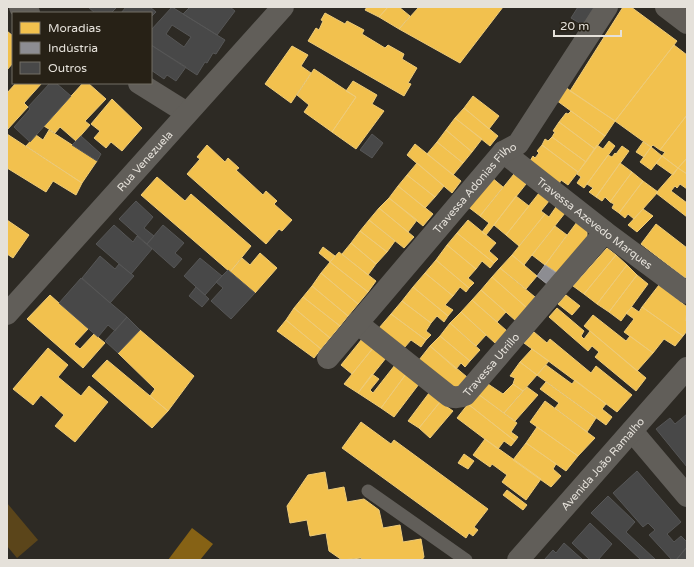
<svg xmlns="http://www.w3.org/2000/svg" width="694" height="567" font-family="'Varela Round',sans-serif">
	<style>
		.green { fill: #5b451a }
		.water { fill: #866215 }
		.homes { fill: #f2c14e; stroke: #eecb78 }
		.industry { fill: #8d8d92; stroke: #a7a6a8 }
		.building { fill: #484848; stroke: #565656; fill-rule: evenodd }
		.lines { fill: none; stroke-linecap: round; stroke-linejoin: round }
		.service { stroke: #615e59; stroke-width: 13 }
		.minor { stroke: #615e59; stroke-width: 22 }
		.tertiary { stroke: #615e59; stroke-width: 22 }
		.secondary { stroke: #625e58; stroke-width: 22 }
		.labels { text-anchor: middle; stroke-width: 4; stroke-linejoin: round; paint-order: stroke }
		.street-label { font-size: 11px; fill: #e5e1da; stroke: #272116 }
	</style>
	<rect width="100%" height="100%" fill="#2d2a24"/>
	<!-- green -->
	<path class="green" d="M7,503L38,540L17,558L7,546Z"/>
	<!-- water -->
	<path class="water" d="M192,528L213,544L200,560H168Z"/>
	<!-- homes -->
	<path class="homes" d="M367,7H388L379,17L365,10Z
		M388,7H399L410,16L399,29L379,17Z
		M419,7H503L460,63L399,29Z
		M623,7H631L677,41L615,121L570,91Z
		M325,13L345,24L347,21L364,30L362,34L385,48L388,45L404,54L402,59L417,68L408,83L411,84L404,96L308,41L316,28L319,30L323,21L321,20Z
		M7,31L13,36V63L7,70Z
		M674,45L687,55V115L660,150L653,145L651,147L615,121Z
		M292,46L308,55L301,66L311,73L291,103L265,84Z
		M314,69L356,97L332,132L304,112L309,105L297,95Z
		M353,81L377,95L372,104L384,111L356,149L332,132L356,97L346,91Z
		M16,83H42L24,103L28,107L7,130V93Z
		M83,83H88L106,99L85,121L90,125L76,141L60,127L55,133L44,126Z
		M565,87L615,121L605,136L556,100Z
		M473,96L499,116L489,129L464,108Z
		M112,99L142,128L122,151L111,142L106,148L94,138L100,131L91,124Z
		M464,108L498,136L490,146L455,118Z
		M571,111L605,136L595,149L559,122L566,113L568,114Z
		M687,115V158L678,168L662,156L665,152L660,150Z
		M455,118L482,139L472,152L446,130Z
		M559,122L595,149L586,162L552,137L555,132L553,131Z
		M49,130L97,161L82,183L26,146L36,135L43,140Z
		M446,130L472,152L463,163L437,142Z
		M7,134L82,183L76,195L53,181L46,192L7,168Z
		M552,137L586,162L578,172L542,145L545,139L548,141Z
		M609,141L615,146L584,188L577,183L581,177L577,174L597,145L603,149Z
		M437,142L463,163L453,175L427,154Z
		M643,142L651,147L644,157L636,152Z
		M415,144L461,181L452,193L407,155Z
		M207,145L225,162L228,158L239,168L236,170L263,195L266,191L277,201L274,204L292,220L282,231L279,229L266,244L187,174L200,159L197,157Z
		M542,145L578,172L568,185L561,180L559,184L530,161L533,156L535,158L539,153L537,151Z
		M622,146L629,151L596,197L589,192L593,188L587,184L608,155L612,157L615,153L616,154Z
		M651,147L662,156L651,170L640,162Z
		M662,156L678,168L673,175L656,163Z
		M687,158V174L678,168Z
		M417,163L444,186L435,197L407,175Z
		M620,163L632,172L610,202L605,197L602,201L596,197Z
		M678,168L687,174V189L680,184L677,188L675,186L671,191L687,203V217L656,193Z
		M632,172L643,181L619,213L612,208L614,204L610,202Z
		M514,174L526,184L486,235L482,232L489,223L480,216Z
		M407,175L435,197L425,208L398,186Z
		M157,177L185,201L191,194L251,246L230,272L141,195Z
		M491,177L503,187L480,216L467,206Z
		M643,181L658,192L634,219L628,214L625,218L619,213Z
		M398,186L433,214L423,226L389,198Z
		M539,193L549,201L541,211L545,214L519,246L506,235Z
		M516,196L529,206L506,235L494,225Z
		M389,198L417,220L408,232L379,208Z
		M556,207L565,213L524,265L512,255L545,214L549,217Z
		M379,208L414,237L404,248L369,220Z
		M643,209L653,216L637,232L628,225Z
		M7,220L29,235L13,258L7,254Z
		M369,220L395,241L387,252L360,231Z
		M468,220L496,243L489,251L498,259L494,263L457,233Z
		M577,222L587,230V238L557,273L545,265Z
		M656,224L687,248V275L685,278L641,244Z
		M555,226L567,235L545,265L532,255Z
		M360,231L387,252L376,264L351,243Z
		M457,233L494,263L490,268L482,261L476,269L447,245Z
		M351,243L376,264L368,275L342,254Z
		M447,245L476,269L468,278L474,283L469,288L436,260Z
		M323,247L335,256L330,262L319,253Z
		M607,248L616,255L584,294L573,286Z
		M339,252L376,281L368,292L330,262Z
		M260,253L277,268L255,293L230,272L242,258L250,265Z
		M512,255L537,276L526,289L500,268Z
		M616,255L627,265L597,304L584,294Z
		M436,260L469,288L466,292L460,287L453,296L425,273Z
		M330,262L368,292L358,304L321,273Z
		M627,265L637,275L609,312L597,304Z
		M500,268L535,297L527,308L492,277Z
		M321,273L358,304L348,316L312,286Z
		M425,273L453,296L445,305L453,310L448,316L413,287Z
		M637,275L648,284L621,321L609,312Z
		M492,277L527,308L516,321L481,290Z
		M659,285L687,307L686,321L687,322V331L683,336L642,307Z
		M312,286L348,316L340,326L303,297Z
		M413,287L448,316L444,322L437,316L431,323L402,301Z
		M481,290L506,312L497,322L472,300Z
		M50,295L88,329L74,344L80,349L94,334L105,343L83,368L27,319Z
		M566,295L580,306L572,315L558,304Z
		M303,297L340,326L330,338L294,308Z
		M472,300L507,331L495,343L461,312Z
		M402,301L431,323L426,331L431,335L426,340L391,314Z
		M632,307L639,312L642,307L683,336L675,346L664,339L653,353L624,332L634,319L626,313Z
		M294,308L330,338L321,349L286,320Z
		M557,308L584,331L581,336L584,339L590,331L646,378L636,391L595,357L599,352L592,346L588,351L549,317Z
		M461,312L486,335L476,346L450,323Z
		M391,314L426,340L421,347L411,340L404,348L379,328Z
		M593,315L626,341L630,336L653,353L637,371L584,326Z
		M286,320L321,349L314,358L277,331Z
		M450,323L480,350L470,361L440,336Z
		M140,330L194,376L168,411L150,396L155,389L118,353Z
		M534,332L547,343L550,339L591,373L596,366L632,395L617,412L524,343Z
		M440,336L470,361L465,367L461,363L456,369L430,346Z
		M362,339L373,348L352,374L341,365Z
		M430,346L467,377L456,389L419,360Z
		M48,348L68,365L58,377L81,396L89,386L108,402L75,442L55,426L64,415L41,395L33,405L13,389Z
		M373,348L386,358L358,393L344,384Z
		M532,349L549,361L537,375L520,362Z
		M107,360L168,411L152,428L92,376Z
		M520,362L537,375L523,391L513,384L515,378L510,376Z
		M395,365L406,374L381,408L358,393L372,374L379,379L370,390L373,393Z
		M546,365L572,384L575,380L606,404L602,409L612,417L606,425L537,375Z
		M406,374L419,384L394,417L381,408Z
		M546,382L596,418L587,432L555,408L559,403L540,389Z
		M488,384L503,394L513,384L523,391L504,413L478,394Z
		M527,387L538,395L515,421L504,413Z
		M429,393L440,402L419,428L408,421Z
		M478,394L517,423L511,432L518,437L515,441L468,404Z
		M545,401L595,438L578,456L530,422Z
		M440,402L453,411L430,438L419,428Z
		M468,404L515,441L511,446L504,441L498,449L457,418Z
		M361,422L391,444L394,440L488,509L474,527L478,530L473,536L469,533L466,538L342,448Z
		M537,427L578,456L566,471L526,443Z
		M485,439L541,479L526,500L502,482L507,475L492,464L490,467L473,455Z
		M526,443L556,464L553,469L561,476L551,487L513,460Z
		M464,454L474,461L468,469L458,463Z
		M325,472L328,490L344,487L347,502L364,499L379,510L383,528L400,525L403,542L421,539L424,557L422,560H362L361,558L342,560L329,551L326,533L310,536L307,520L290,523L287,506L308,475Z
		M507,490L527,505L523,510L503,495Z"/>
	<!-- industry -->
	<path class="industry" d="M545,265L557,273L547,284L537,276Z"/>
	<!-- building -->
	<path class="building" d="M88,7H117L111,13H95Z
		M126,7H150L156,12L151,17V13H121Z
		M172,7L225,40L216,54L213,53L207,63L205,62L197,75L151,45V30ZM172,25L191,37L184,47L166,34Z
		M190,7H230L235,11L217,35L183,14Z
		M578,7H594L583,25L571,18Z
		M151,45L186,67L176,81L167,75L164,79L151,70Z
		M50,83H56L71,96L30,142L14,127L30,109L28,107Z
		M372,134L383,143L372,158L360,150Z
		M81,136L101,154L97,161L72,145Z
		M136,201L153,217L144,228L154,236L147,244L119,219Z
		M114,225L133,242L137,236L152,249L131,274L96,244Z
		M163,225L184,243L175,253L182,259L174,268L147,244Z
		M100,256L115,269L119,264L134,276L110,303L82,278Z
		M200,258L222,276L205,295L184,276Z
		M228,270L255,293L231,319L211,301L223,288L216,282Z
		M81,278L127,317L115,331L108,325L98,337L59,303Z
		M196,287L209,299L202,307L189,296Z
		M127,317L140,330L118,353L105,341Z
		M687,414V467L656,429L670,418L675,424Z
		M637,471L681,522L667,534L674,542L681,536L687,542V547L676,560H672L649,535L655,530L648,523L643,527L613,493Z
		M608,496L635,522L626,532L656,560H641L591,513Z
		M590,523L612,544L598,560H590L572,543Z
		M564,543L583,560H544L553,550L556,553Z
		M687,547V560H676Z"/>
	<g class="lines">
		<!-- service -->
		<path class="service" d="M368,491L466,560"/>
		<!-- minor -->
		<g class="minor">
			<path d="M20,7L29,13"/>
			<path d="M139,83L187,113"/>
			<path id="s1" d="M503,152L605,232L687,293"/>
			<path id="s2" d="M357,323L449,396C455,398 459,398 465,395L605,232"/>
			<path id="s3" d="M328,358L503,152L518,144L607,7"/>
		</g>
		<!-- tertiary -->
		<g class="tertiary">
			<path id="s4" d="M7,314L283,7"/>
			<path d="M632,431L687,496"/>
			<path id="s5" d="M518,560L687,368"/>
		</g>
		<!-- secondary -->
		<path class="secondary" d="M666,7L687,23"/>
	</g>
	<g class="labels">
		<!-- street labels -->
		<g class="street-label">
			<text dy="4" stroke="none"><textPath href="#s4" startOffset="206">Rua Venezuela</textPath></text>
			<text dy="4" stroke="none"><textPath href="#s3" startOffset="225">Travessa Adonias Filho</textPath></text>
			<text dy="4" stroke="none"><textPath href="#s1" startOffset="116">Travessa Azevedo Marques</textPath></text>
			<text dy="4" stroke="none"><textPath href="#s2" startOffset="174">Travessa Utrillo</textPath></text>
			<text dy="4" stroke="none"><textPath href="#s5" startOffset="128">Avenida João Ramalho</textPath></text>
		</g>
	</g>
	<!-- border -->
	<rect width="694" height="567" fill="none" stroke="#e5e1da" stroke-width="16"/>
	<!-- legend -->
	<rect x="12" y="12" width="140" height="72" fill="#272116" stroke="#736e64"/>
	<rect x="20" y="22" width="20" height="12" fill="#f2c14e" stroke="#736e64"/>
	<text x="48" y="32" font-size="12" fill="#e5e1da">Moradias</text>
	<rect x="20" y="42" width="20" height="12" fill="#8d8d92" stroke="#736e64"/>
	<text x="48" y="52" font-size="12" fill="#e5e1da">Indústria</text>
	<rect x="20" y="62" width="20" height="12" fill="#484848" stroke="#736e64"/>
	<text x="48" y="72" font-size="12" fill="#e5e1da">Outros</text>
	<!-- scale -->
	<path d="M554 30v6h67v-6" fill="none" stroke="#e5e1da" stroke-width="2"/>
	<text x="560" y="30" font-size="12" fill="#e5e1da" stroke="#272116" stroke-width="3" paint-order="stroke">20 m</text>
</svg>
